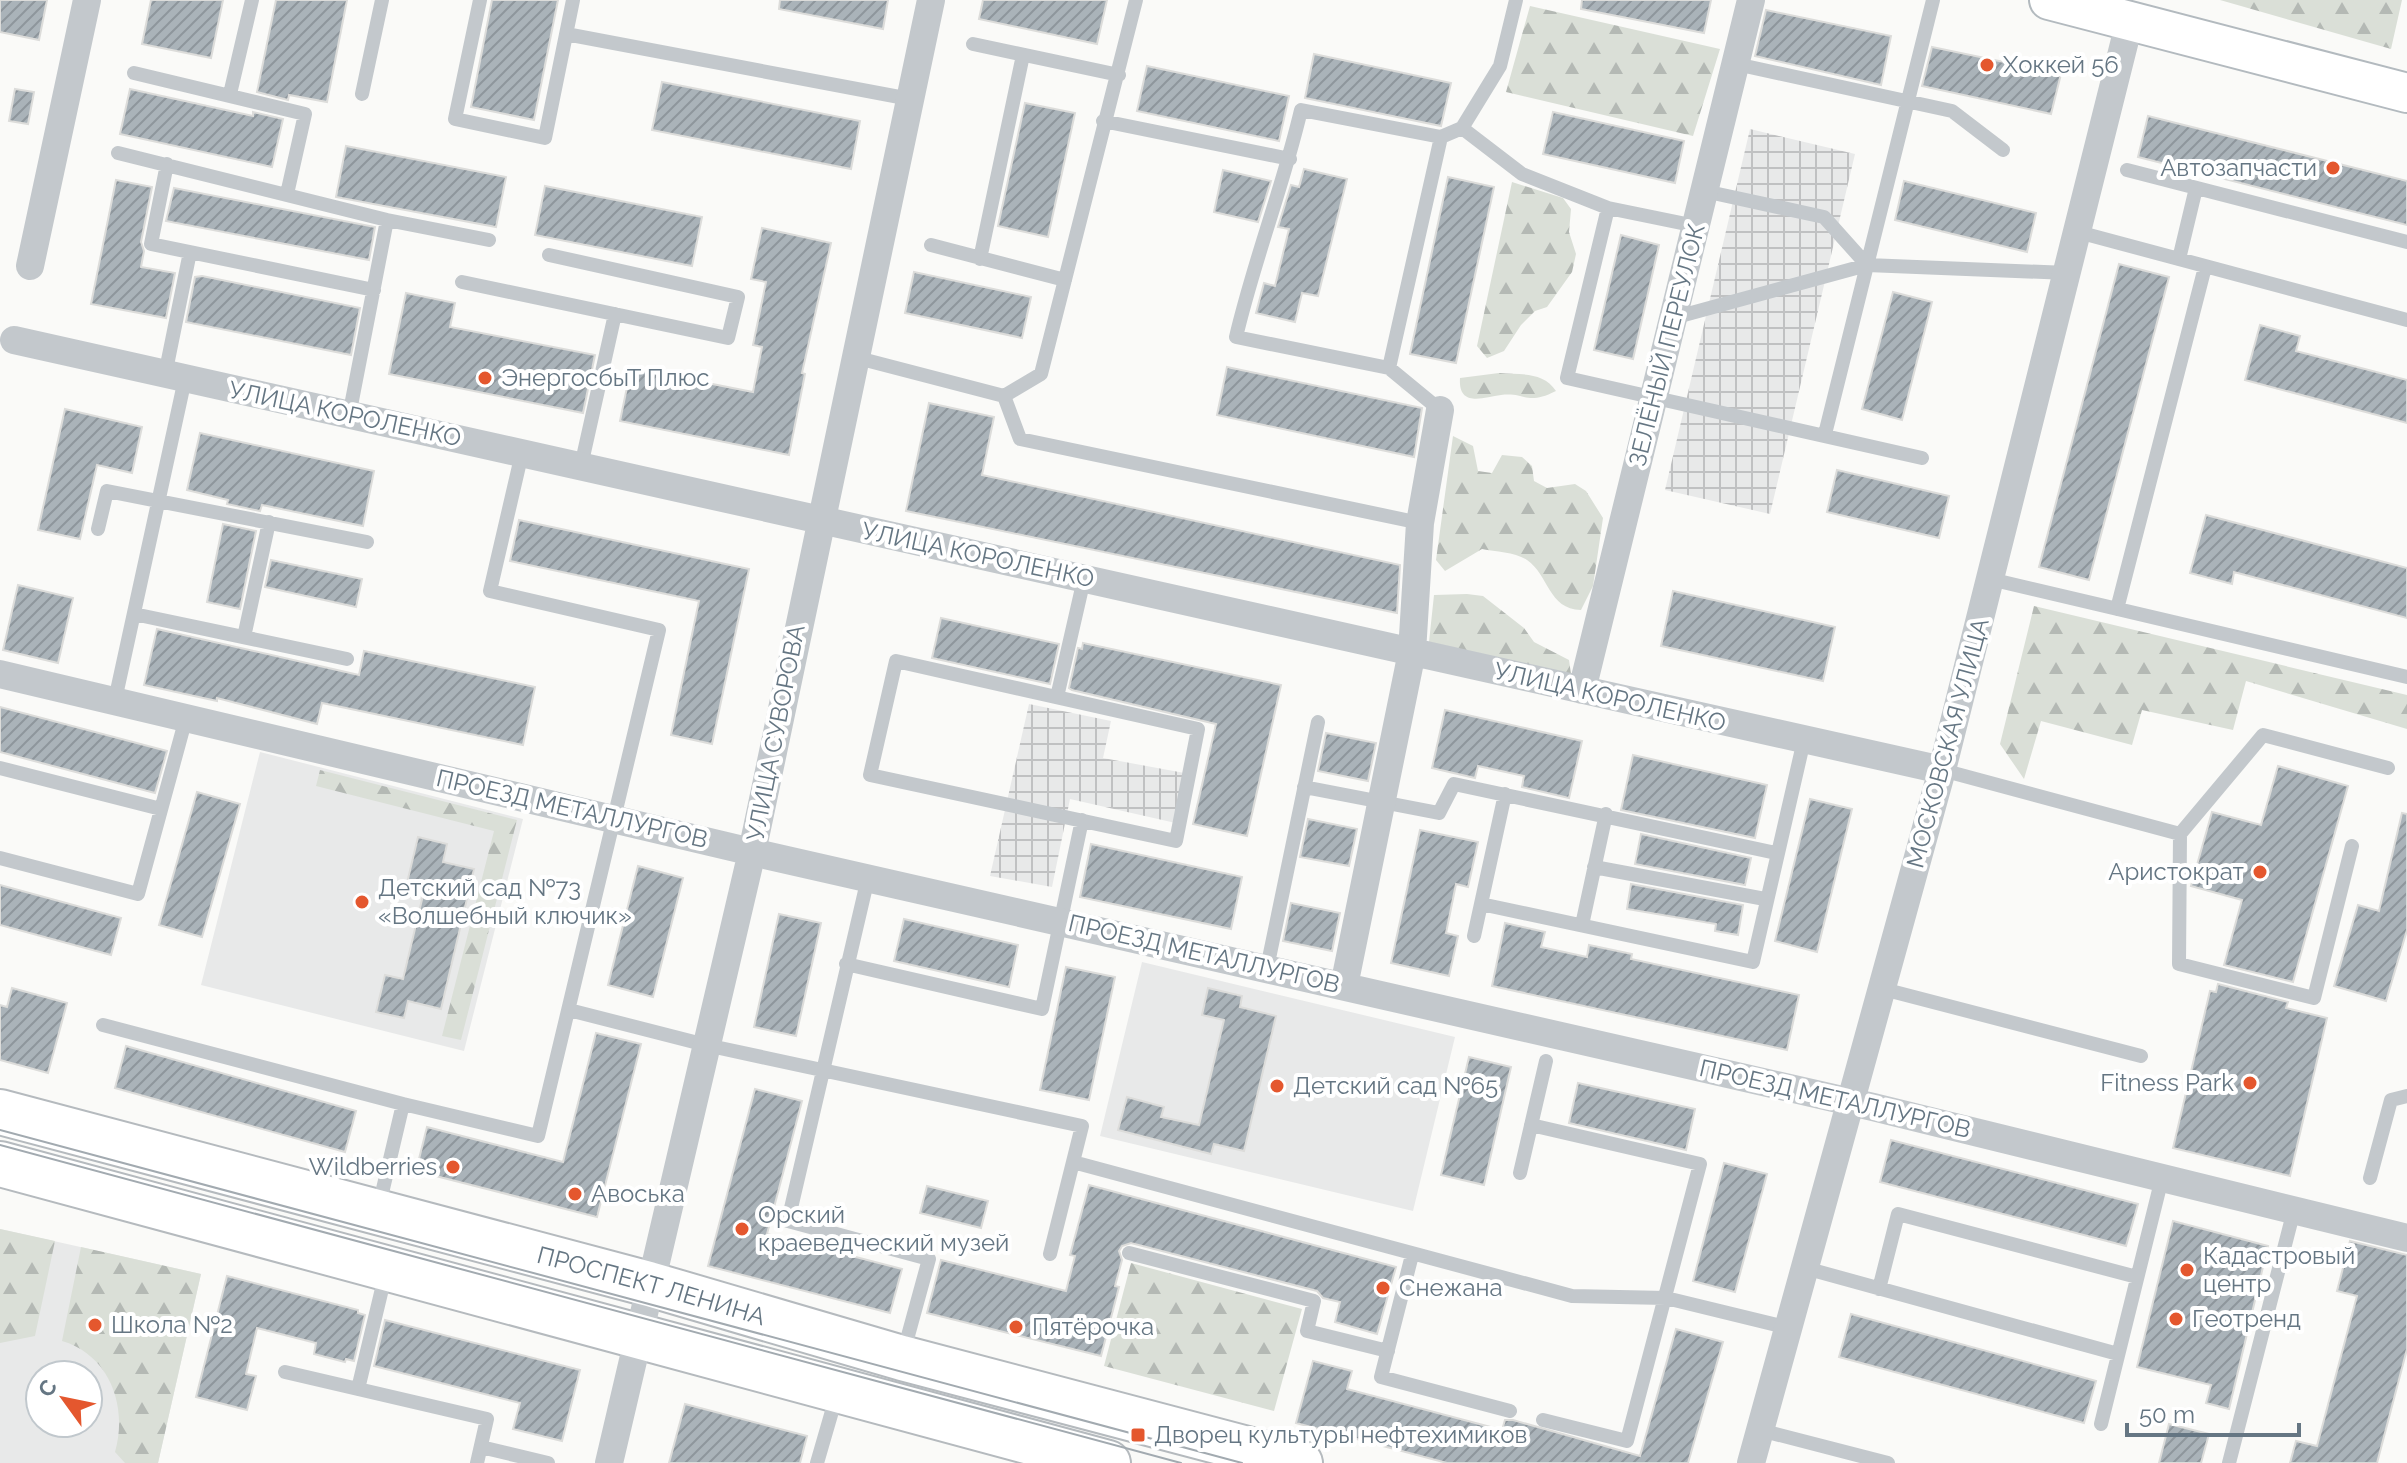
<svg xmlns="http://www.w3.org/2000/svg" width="2407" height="1463" font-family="Raleway,sans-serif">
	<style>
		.built { fill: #e8e9e9; fill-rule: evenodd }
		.industrial { fill: url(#industrial-grid) }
		.forest { fill: url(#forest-firs) }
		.building { fill: url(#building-hatch); stroke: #dcdcda; stroke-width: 2 }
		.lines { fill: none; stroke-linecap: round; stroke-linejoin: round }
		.secondary-casing { stroke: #b3babf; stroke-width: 42 }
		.primary-casing { stroke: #b5babe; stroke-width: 48 }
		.lane { stroke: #c3c8cc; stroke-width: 14 }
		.street { stroke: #c3c8cc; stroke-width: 28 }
		.secondary { stroke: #fff; stroke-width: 38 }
		.primary { stroke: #fff; stroke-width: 44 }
		.tram { stroke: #a2aab0; stroke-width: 2 }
		.poi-dot { fill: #e4572e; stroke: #fff; stroke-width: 3 }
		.labels { text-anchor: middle; stroke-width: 8; stroke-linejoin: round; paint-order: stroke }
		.poi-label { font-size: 24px; fill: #657683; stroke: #fff; text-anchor: start }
		.street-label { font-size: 24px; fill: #657683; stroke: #fff }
	</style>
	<defs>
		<pattern id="industrial-grid" width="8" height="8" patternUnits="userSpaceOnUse" patternTransform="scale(2)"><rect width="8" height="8" fill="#e8e9e9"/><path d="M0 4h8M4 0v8" fill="none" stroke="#c0c1c2"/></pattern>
		<pattern id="forest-firs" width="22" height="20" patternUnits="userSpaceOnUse" patternTransform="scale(2)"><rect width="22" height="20" fill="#dadfd7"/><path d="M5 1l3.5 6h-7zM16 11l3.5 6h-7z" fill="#b4b9b4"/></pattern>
		<pattern id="building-hatch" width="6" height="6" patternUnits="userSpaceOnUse" patternTransform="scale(2)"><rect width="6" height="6" fill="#aab3b9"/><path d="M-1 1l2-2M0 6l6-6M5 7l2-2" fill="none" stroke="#8e969c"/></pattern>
	</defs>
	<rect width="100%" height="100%" fill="#fafaf8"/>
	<!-- built -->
	<path class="built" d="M260,752L523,819L464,1051L201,985Z
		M1142,962L1455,1037L1413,1211L1100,1136Z
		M0,1229L201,1274L158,1463H0ZM40,1375H88V1423H40Z"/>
	<!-- industrial -->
	<path class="industrial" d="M1750,129L1855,154L1770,514L1665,490Z
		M1029,704L1111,721L1103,758L1190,774L1180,824L1070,799L1052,887L990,876Z"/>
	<!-- forest -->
	<path class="forest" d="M2220,0H2402L2391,49Z
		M1530,6L1720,49L1693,136L1506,92Z
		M1512,182L1563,198L1571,209L1569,232L1576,254L1572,272L1547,307L1535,311L1521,325L1504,351L1487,358L1477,346Z
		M1499,373C1520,375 1543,371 1556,391C1526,406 1526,392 1501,395C1482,398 1458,407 1460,378Z
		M1453,436L1473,446L1478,471L1492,473L1502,455L1522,457L1532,466L1534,481L1547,488L1575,484L1586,491L1603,518L1593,586L1581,610C1548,609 1549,575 1527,560C1515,552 1496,552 1482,549L1445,571L1436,560Z
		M1467,594L1483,596L1524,628L1534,642L1569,660L1571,674L1429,642L1434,595Z
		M2034,606L2407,695V729L2246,681L2233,730L2142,710L2132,745L2041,721L2024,779L2000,744Z
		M320,770L517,820L461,1040L442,1036L494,831L316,786Z
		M0,1229L55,1241L35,1336L0,1343Z
		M81,1247L201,1274L158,1463H125L115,1452C128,1407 110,1355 62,1341Z
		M1131,1263L1302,1309L1274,1411L1104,1366Z"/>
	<!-- building -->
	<path class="building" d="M0,0H47L39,40L0,32Z
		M151,0H223L211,58L142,44Z
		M276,0H347L327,102L289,95L288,100L257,92Z
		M492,0H558L534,120L471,107Z
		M780,0H888L883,29L779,9Z
		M983,0H1107L1097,44L979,19Z
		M1582,0H1711L1704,33L1581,9Z
		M1766,10L1891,36L1881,85L1755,56Z
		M1932,47L2061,74L2051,114L1922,86Z
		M1314,54L1451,83L1441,126L1305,98Z
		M1147,66L1289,96L1279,141L1137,111Z
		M662,82L860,121L851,169L652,130Z
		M15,89L34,92L28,124L9,121Z
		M130,89L253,116V112L283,119L272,167L120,134Z
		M1025,103L1075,113L1048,237L998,226Z
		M1553,112L1684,141L1675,183L1543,154Z
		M2148,116L2407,181V225L2138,157Z
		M346,146L506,177L496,227L336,197Z
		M1304,169L1347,179L1318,296L1302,293L1295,322L1256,313L1264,283L1275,286L1289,229L1278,227L1291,185L1299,187Z
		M1223,170L1271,181L1258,222L1214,212Z
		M1448,177L1494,187L1456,363L1410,354Z
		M116,180L152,187L141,242L144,251L141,267L175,273L166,318L91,304Z
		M1904,181L2036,213L2027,252L1895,220Z
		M545,186L702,217L692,266L535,235Z
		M174,188L375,227L369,260L166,221Z
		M762,228L831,243L802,373L805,374L789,455L620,421L631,368L753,392L762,347L753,345L766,282L751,279Z
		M1621,235L1659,245L1633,359L1594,350Z
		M2119,264L2169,277L2089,580L2039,567Z
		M914,272L1031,297L1022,338L905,313Z
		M202,276L360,308L351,355L186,322L195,277Z
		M1893,292L1932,302L1902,420L1862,409Z
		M406,293L455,303L450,327L595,355L583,413L389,374Z
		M2260,325L2300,336L2296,351L2407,380V423L2245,380Z
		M1227,367L1422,408L1414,457L1217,415Z
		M929,403L994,417L982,475L1400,565L1397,613L906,511Z
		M65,409L142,427L132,473L97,465L80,539L38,530Z
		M200,433L374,471L363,526L262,505L260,511L227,504L228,500L187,490Z
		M1837,470L1949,496L1939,538L1827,512Z
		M2206,515L2407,568V618L2234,572L2232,584L2190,573Z
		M519,520L749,569L712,744L671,735L699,601L510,561Z
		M223,524L256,531L240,609L207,602Z
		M271,560L362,579L356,607L265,587Z
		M18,585L73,598L58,663L3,650Z
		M1673,591L1835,627L1823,681L1661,646Z
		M941,618L1059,644L1050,684L932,658Z
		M157,629L359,675L364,651L535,687L523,745L322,703L317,724L217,698V701L144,685Z
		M1083,643L1281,685L1247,836L1193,824L1216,724L1072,690L1069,688L1078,648L1082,649Z
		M0,707L167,751L155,793L0,752Z
		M1445,710L1582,741L1569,798L1522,787L1524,776L1478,766L1475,778L1432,768Z
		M1326,733L1376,743L1368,781L1318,771Z
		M1633,755L1767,785L1755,838L1621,810Z
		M2278,766L2348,786L2293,982L2224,965L2242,900L2191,886L2212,812L2261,825Z
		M197,792L240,804L202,937L159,925Z
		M1810,799L1852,809L1817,952L1775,941Z
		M2402,813L2407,814V930L2386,1001L2334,986L2358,905L2379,911Z
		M1308,819L1357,829L1349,866L1300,857Z
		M1420,830L1478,842L1468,887L1456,884L1446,933L1458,936L1449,976L1391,963Z
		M1641,834L1751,858L1745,885L1635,864Z
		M418,837L447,844L443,862L474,869L441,1009L408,1001L404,1018L376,1012L385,975L403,979L425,887L407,883Z
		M1091,844L1242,877L1231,929L1080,897Z
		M638,866L683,878L653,997L608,985Z
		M1631,884L1743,905L1738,935L1715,931L1716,924L1627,909Z
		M0,885L121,918L111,955L0,925Z
		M1291,903L1340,913L1332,951L1283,941Z
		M779,914L821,923L796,1036L754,1027Z
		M904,919L1018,945L1009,987L894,961Z
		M1505,923L1545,932L1541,947L1587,957L1589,945L1632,954L1631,959L1799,995L1787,1050L1492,986Z
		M1066,967L1115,977L1089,1100L1040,1090Z
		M2218,984L2288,1002L2286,1008L2327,1018L2290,1176L2173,1148L2210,991L2216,992Z
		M12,988L67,1003L48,1073L0,1060V1005L7,1007Z
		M1208,988L1242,996L1240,1007L1276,1016L1244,1151L1214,1144L1211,1154L1118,1130L1127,1097L1164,1107L1161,1117L1199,1125L1224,1020L1202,1015Z
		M596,1033L641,1044L597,1217L416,1171L427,1127L563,1162Z
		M126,1046L356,1111L345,1152L115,1088Z
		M1469,1057L1511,1067L1484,1185L1441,1175Z
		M1578,1083L1695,1109L1686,1150L1569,1123Z
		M755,1089L802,1101L767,1234L902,1269L890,1313L708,1266Z
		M1891,1140L2138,1204L2126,1246L1880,1182Z
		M1724,1163L1767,1174L1735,1292L1693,1281Z
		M1089,1185L1396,1267L1377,1334L1335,1322L1340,1302L1323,1298L1317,1291L1131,1243L1122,1246L1119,1251L1122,1260L1115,1286L1119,1287L1101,1356L927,1313L941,1260L1066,1291L1075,1256L1070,1255Z
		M927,1186L988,1201L981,1228L920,1213Z
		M2173,1221L2268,1246L2229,1409L2206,1403L2211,1385L2137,1367Z
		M2350,1241L2407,1255V1349L2377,1463H2290L2296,1441L2317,1446L2357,1296L2337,1291Z
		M227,1276L358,1310V1313L365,1315L354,1361L346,1359L345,1362L314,1354L316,1343L257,1328L246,1374L256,1376L247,1410L196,1397Z
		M1851,1314L2096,1381L2084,1423L1839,1357Z
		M385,1320L580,1370L562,1441L513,1429L520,1403L374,1366Z
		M1676,1329L1723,1342L1688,1463H1447L1296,1423L1313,1361L1352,1371L1347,1389L1502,1430L1505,1420H1513L1640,1456Z
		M685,1404L807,1436L800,1463H669Z
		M2169,1424L2209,1434L2201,1463H2159Z"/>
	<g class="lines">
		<!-- secondary casing -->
		<g class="secondary-casing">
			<path id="secondary" d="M2049,0L2407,93"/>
		</g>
		<!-- primary casing -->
		<g class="primary-casing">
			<g id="primary">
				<path id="s1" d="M0,1112L649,1284L902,1358L1300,1463"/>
				<path d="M0,1164L1108,1463"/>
			</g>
		</g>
		<!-- lane -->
		<path class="lane" d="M480,0L455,119L545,138L573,0
			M566,34L910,99
			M973,44L1119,75
			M1736,64L1952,111L2003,150
			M134,73L305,114L287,194
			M230,94L252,0
			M362,94L382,0
			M1103,121L1290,159
			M1462,128L1522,174L1608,208L1696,226
			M1462,128L1500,66L1516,0
			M118,153L387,220L489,240
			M167,164L151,244L374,290
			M2127,170L2407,242
			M1704,191L1824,217L1867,265
			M1608,208L1567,378L1922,458
			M2078,232L2407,320
			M931,245L1065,280
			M980,259L1023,55
			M2179,259L2196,188
			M462,282L728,338L738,297L549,255
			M1673,318L1867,265L2068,273
			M854,357L1004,396L1041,374L1136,0
			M1389,368L1441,137L1462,128
			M165,375L190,252
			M1004,396L1020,439L1420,523
			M1440,410L1389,368L1236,337C1254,260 1283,187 1301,110L1441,137
			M349,416L387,220
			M1825,434L1933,0
			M581,466L615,314
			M98,529L107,491L367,542
			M1990,579L2407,677
			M2117,609L2205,267
			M134,614L347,659
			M244,637L269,522
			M896,661L1198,729L1176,841L870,775Z
			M1057,697L1084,579
			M115,700L185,379
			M0,768L161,809
			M1942,770L2180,834
			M1304,787L1439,813L1454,784L1776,853
			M2352,846L2314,998L2179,964L2180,834L2263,735L2388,768
			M0,858L138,894L186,718
			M1594,867L1765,899
			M868,878L788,1221L929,1259L903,1354
			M1481,904L1753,962L1804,740
			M1582,925L1606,814
			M1474,936L1505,794
			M846,964L1042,1009L1082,820
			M1267,968L1318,722
			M1883,989L2141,1056
			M569,1010L706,1045L1082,1126L1050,1254
			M103,1025L403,1104L378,1210
			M403,1104L538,1136L659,630L490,591L522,453
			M1531,1125L1700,1164L1627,1441L1543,1420
			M1073,1162L1572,1296L1666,1298L1789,1328
			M1520,1173L1546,1061
			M2370,1178L2391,1100L2407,1096
			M1129,1253L1314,1301L1307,1331L1388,1351
			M1412,1255L1381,1377L1510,1411
			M1805,1268L2118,1354
			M1879,1289L1898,1214L2137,1277
			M285,1372L487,1419L477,1463
			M358,1389L386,1272
			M2101,1424L2162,1178
			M1760,1430L1888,1463
			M481,1447L548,1463
			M817,1463L837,1394
			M2229,1463L2294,1210"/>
		<!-- street -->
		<path class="street" d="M30,266L87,0
			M14,340L1942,770
			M0,674L752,852L1873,1107L2407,1238
			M1582,690L1751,0
			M1344,986L1412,652L1420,523L1440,410
			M609,1463L752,852L931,0
			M1751,1463L1942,770L2130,20"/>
		<!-- secondary -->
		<use href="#secondary" class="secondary"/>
		<!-- primary -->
		<use href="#primary" class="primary"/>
		<!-- tram -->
		<path class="tram" d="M0,1130L1242,1463
			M0,1145L1181,1463"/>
	</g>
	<!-- markers -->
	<g class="poi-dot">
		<circle cx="1987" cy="65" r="8"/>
		<circle cx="2333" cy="168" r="8"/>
		<circle cx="485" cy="378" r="8"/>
		<circle cx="2260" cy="872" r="8"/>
		<circle cx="362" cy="902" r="8"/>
		<circle cx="2250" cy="1083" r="8"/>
		<circle cx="1277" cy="1086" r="8"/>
		<circle cx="453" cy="1167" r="8"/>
		<circle cx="575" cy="1194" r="8"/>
		<circle cx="742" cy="1229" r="8"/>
		<circle cx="2187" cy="1270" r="8"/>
		<circle cx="1383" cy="1288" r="8"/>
		<circle cx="2176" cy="1319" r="8"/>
		<circle cx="95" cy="1325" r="8"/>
		<circle cx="1016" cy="1327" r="8"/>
		<rect x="1130" y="1427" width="16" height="16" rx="4"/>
	</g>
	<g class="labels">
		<!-- poi labels -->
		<g class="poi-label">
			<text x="2003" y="73">Хоккей 56</text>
			<text x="2317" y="176" text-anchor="end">Автозапчасти</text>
			<text x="501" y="386">ЭнергосбыТ Плюс</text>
			<text x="2244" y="880" text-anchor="end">Аристократ</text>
			<text x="378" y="896">Детский сад №73<tspan x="378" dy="28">«Волшебный ключик»</tspan></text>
			<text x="2234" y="1091" text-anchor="end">Fitness Park</text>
			<text x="1293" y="1094">Детский сад №65</text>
			<text x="437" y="1175" text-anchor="end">Wildberries</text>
			<text x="591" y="1202">Авоська</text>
			<text x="758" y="1223">Орский<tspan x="758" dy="28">краеведческий музей</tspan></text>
			<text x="2203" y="1264">Кадастровый<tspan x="2203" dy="28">центр</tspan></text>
			<text x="1399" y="1296">Снежана</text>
			<text x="2192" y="1327">Геотренд</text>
			<text x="111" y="1333">Школа №2</text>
			<text x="1032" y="1335">Пятёрочка</text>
			<text x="1154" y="1443">Дворец культуры нефтехимиков</text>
		</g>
		<!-- street labels -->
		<g class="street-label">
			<text transform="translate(1667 345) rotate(-76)" y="8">ЗЕЛЁНЫЙ ПЕРЕУЛОК</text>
			<text transform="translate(345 414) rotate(12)" y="8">УЛИЦА КОРОЛЕНКО</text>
			<text transform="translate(978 555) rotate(12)" y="8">УЛИЦА КОРОЛЕНКО</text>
			<text transform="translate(1610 697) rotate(13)" y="8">УЛИЦА КОРОЛЕНКО</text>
			<text transform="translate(776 733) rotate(-79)" y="8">УЛИЦА СУВОРОВА</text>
			<text transform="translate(1948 743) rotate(-75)" y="8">МОСКОВСКАЯ УЛИЦА</text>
			<text transform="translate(572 809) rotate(13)" y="8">ПРОЕЗД МЕТАЛЛУРГОВ</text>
			<text transform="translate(1204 954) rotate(13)" y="8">ПРОЕЗД МЕТАЛЛУРГОВ</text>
			<text transform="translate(1835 1099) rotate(13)" y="8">ПРОЕЗД МЕТАЛЛУРГОВ</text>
			<text dy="8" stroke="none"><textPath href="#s1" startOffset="674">ПРОСПЕКТ ЛЕНИНА</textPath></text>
		</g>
	</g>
	<!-- north arrow -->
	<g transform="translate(64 1399) rotate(303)"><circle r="38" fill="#ffffff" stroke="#c1c8cd" stroke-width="2"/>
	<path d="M0-6L14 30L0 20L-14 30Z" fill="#e4572e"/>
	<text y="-12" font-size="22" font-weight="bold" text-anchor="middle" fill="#657683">С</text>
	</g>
	<!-- scale -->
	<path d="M2127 1423v12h172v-12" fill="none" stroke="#657683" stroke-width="4"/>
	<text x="2139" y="1423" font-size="24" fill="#657683" stroke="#ffffff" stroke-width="6" paint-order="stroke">50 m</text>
</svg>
